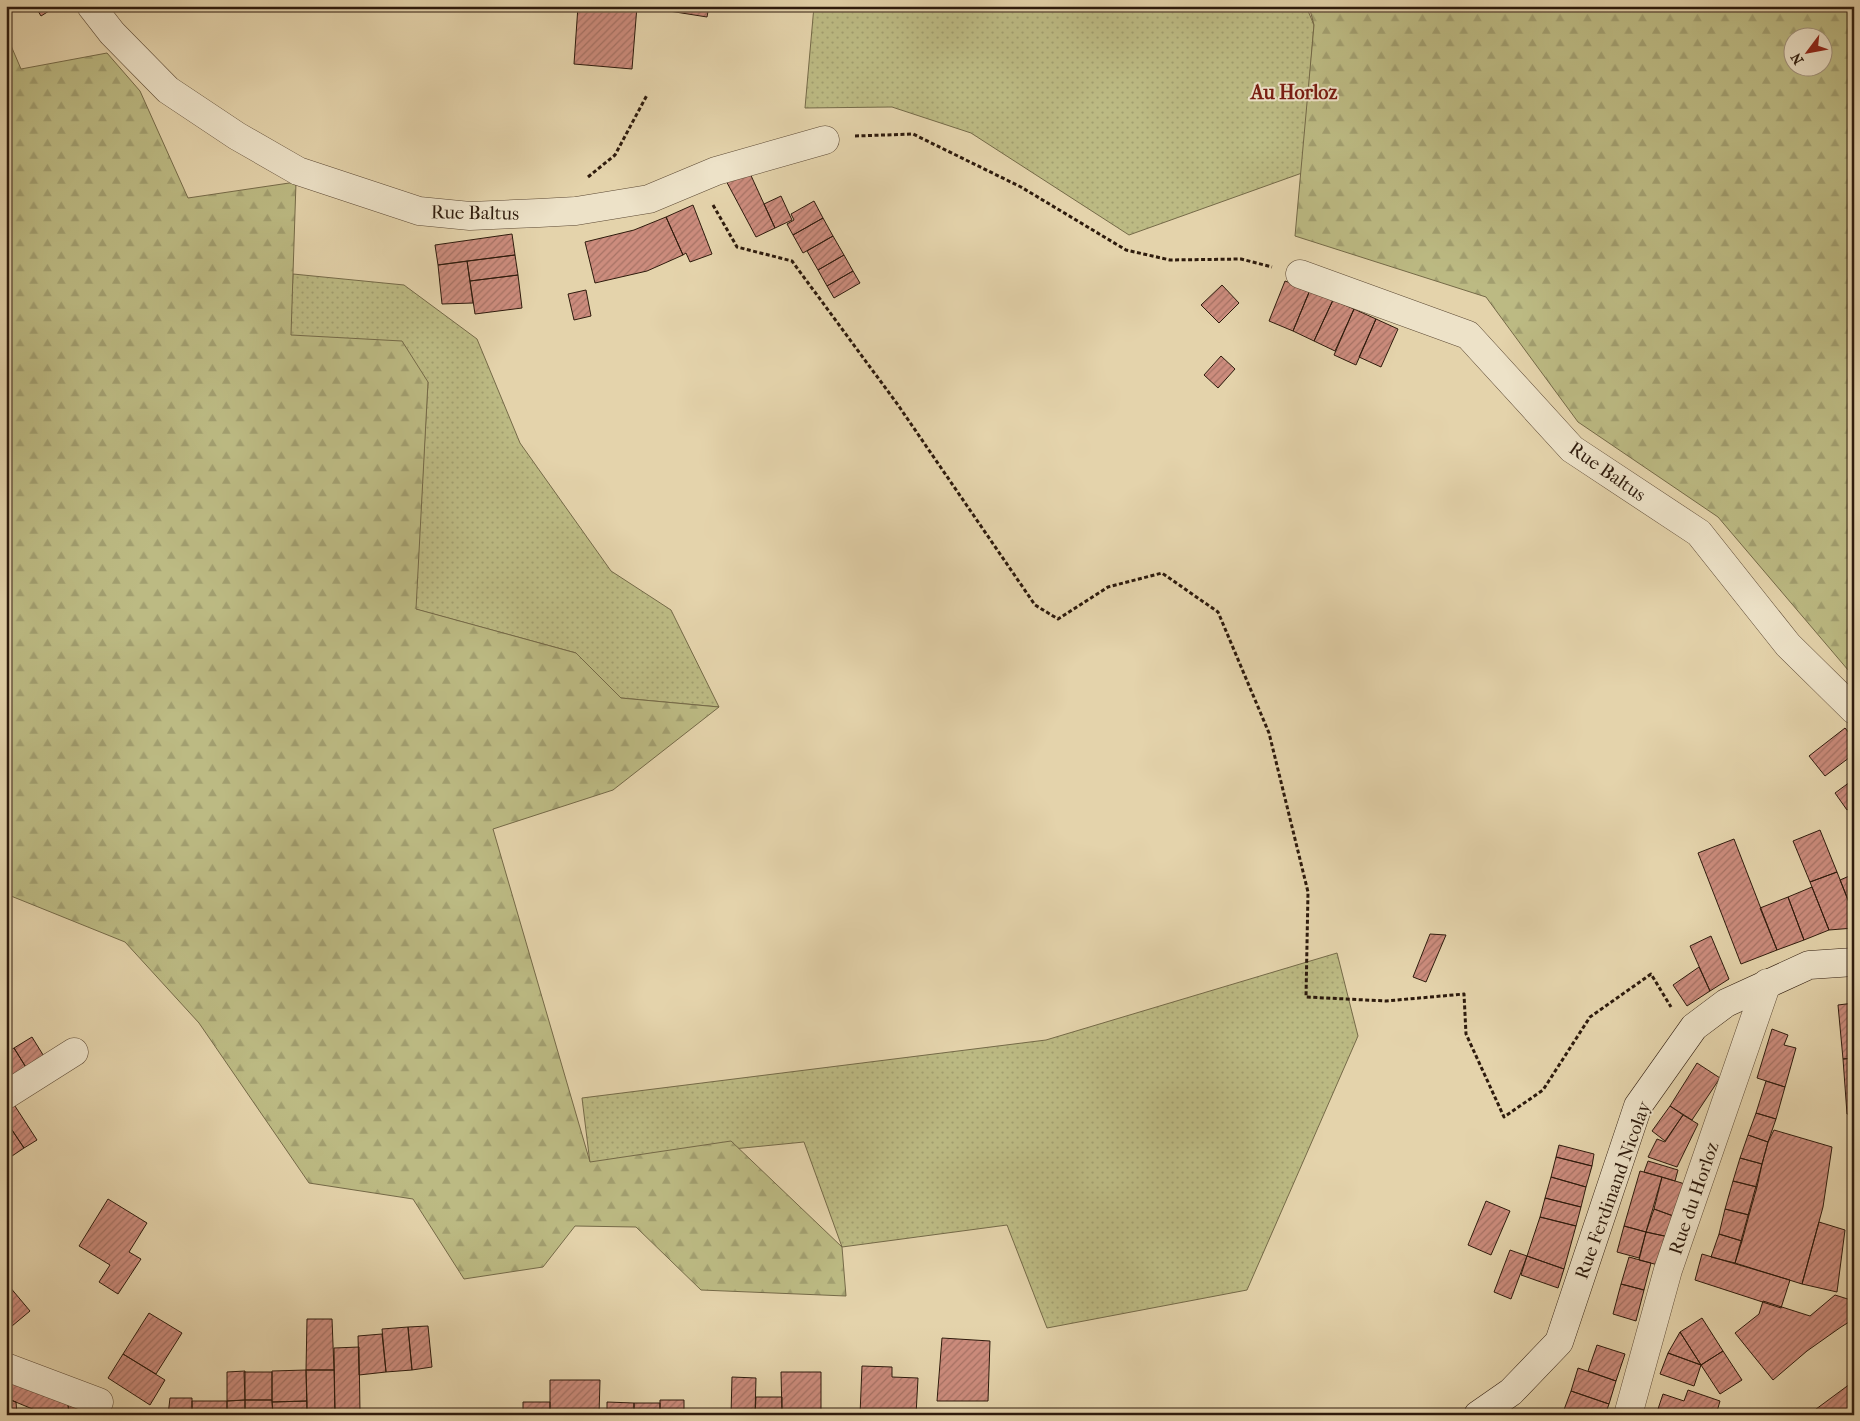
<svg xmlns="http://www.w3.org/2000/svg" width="1860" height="1421" font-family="'IM FELL French Canon',serif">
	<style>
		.grass { fill: url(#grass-dots); stroke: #756a48 }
		.forest { fill: url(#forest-firs); stroke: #756a48; fill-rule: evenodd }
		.building { fill: url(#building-hatch); stroke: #2e1b0d }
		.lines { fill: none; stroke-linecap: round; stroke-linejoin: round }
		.street-casing { stroke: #5c4934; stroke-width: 29 }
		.secondary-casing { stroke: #2e1b0d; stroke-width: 29 }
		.path { stroke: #2e1b0d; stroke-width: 3; stroke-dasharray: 4 2.5; stroke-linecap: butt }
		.street { stroke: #ede2c8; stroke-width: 28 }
		.secondary { stroke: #ede2c8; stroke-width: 28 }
		.labels { text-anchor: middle; stroke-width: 4; stroke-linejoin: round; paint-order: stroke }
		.street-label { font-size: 19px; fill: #2e1b0d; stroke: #ede2c8 }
		.neighbourhood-label { font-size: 20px; font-weight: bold; fill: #7a1f14; stroke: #ede2c8 }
	</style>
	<defs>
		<pattern id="grass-dots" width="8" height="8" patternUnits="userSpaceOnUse" patternTransform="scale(1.25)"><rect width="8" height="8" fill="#bcba83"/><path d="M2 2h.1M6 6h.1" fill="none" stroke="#a29f70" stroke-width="1.8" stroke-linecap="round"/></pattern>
		<pattern id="forest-firs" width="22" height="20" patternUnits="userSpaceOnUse" patternTransform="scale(1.25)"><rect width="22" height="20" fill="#bcba83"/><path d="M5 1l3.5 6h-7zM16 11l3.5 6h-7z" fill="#a29f70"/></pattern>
		<pattern id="building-hatch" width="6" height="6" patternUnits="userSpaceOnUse" patternTransform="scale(1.25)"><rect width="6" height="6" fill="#cc8c7d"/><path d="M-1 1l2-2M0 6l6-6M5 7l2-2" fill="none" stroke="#a67265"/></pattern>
	</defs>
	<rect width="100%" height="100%" fill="#e4d3ab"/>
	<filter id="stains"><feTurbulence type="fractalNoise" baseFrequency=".004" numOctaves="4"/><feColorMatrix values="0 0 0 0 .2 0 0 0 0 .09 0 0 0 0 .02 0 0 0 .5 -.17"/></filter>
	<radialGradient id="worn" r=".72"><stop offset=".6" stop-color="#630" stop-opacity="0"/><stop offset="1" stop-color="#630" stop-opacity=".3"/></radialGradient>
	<!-- grass -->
	<path class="grass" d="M814,6H1306L1314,25L1302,173L1129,235L971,133L892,107L805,108Z
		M293,274L404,285L477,339L520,443L611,571L671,610L719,707L621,698L576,653L415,609L428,382L290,335Z
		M1337,953L1358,1036L1247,1290L1047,1328L1007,1225L842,1247L804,1142L590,1163L582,1098L1046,1040Z"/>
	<!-- forest -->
	<path class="forest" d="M1309,6H1854V677L1718,517L1578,422L1486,297L1295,236L1314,25ZM1792,38H1822V68H1792Z
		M6,34L21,69L107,53L140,91L188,198L296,182L291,335L402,341L428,382L416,609L576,653L621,698L719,707L613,790L493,829L590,1162L731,1141L842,1247L846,1296L701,1290L636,1227L575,1226L543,1267L464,1279L413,1199L309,1183L199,1023L125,942L6,894Z"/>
	<!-- building -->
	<path class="building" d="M35,6H57L41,16Z
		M578,6H637L632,69L574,64Z
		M669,6H709L707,17L669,11Z
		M748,169L775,228L756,237L724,177Z
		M781,196L792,220L775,228L764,204Z
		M814,201L823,218L793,235L787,224L794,220L791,214Z
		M693,205L712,254L690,262L686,253L683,255L666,217Z
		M666,217L683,255L647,271L595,283L585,242L634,230Z
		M823,218L833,236L803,253L793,235Z
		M512,234L515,255L438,265L435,245Z
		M833,236L844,255L818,270L807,251Z
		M515,255L518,275L470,281L467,261Z
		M844,255L853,271L827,286L818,270Z
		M467,261L473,303L442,304L438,265Z
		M853,271L860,283L834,298L827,286Z
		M518,275L522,308L475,314L470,281Z
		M1285,281L1310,290L1293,331L1269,321Z
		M1222,285L1239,303L1219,323L1201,305Z
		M586,290L591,316L574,320L568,294Z
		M1310,290L1333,300L1314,341L1293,331Z
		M1333,300L1354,309L1335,351L1314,341Z
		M1354,309L1376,319L1356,365L1334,355Z
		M1376,319L1398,329L1381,367L1359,357Z
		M1221,356L1235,369L1218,388L1204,375Z
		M1845,728L1854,739V754L1825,776L1809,756Z
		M1854,779V805L1847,810L1835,793Z
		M1820,830L1837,872L1810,882L1793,841Z
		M1734,839L1777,950L1741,964L1698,853Z
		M1837,872L1854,915V928L1829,930L1810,882Z
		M1854,874V915L1840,880Z
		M1812,887L1829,930L1804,940L1788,897Z
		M1788,897L1804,940L1777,950L1760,908Z
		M1430,934L1446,935L1426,982L1413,977Z
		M1711,936L1729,979L1710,991L1690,946Z
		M1699,967L1710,991L1687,1006L1673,985Z
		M1854,1003V1058L1843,1059L1838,1005Z
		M1772,1029L1788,1035L1784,1045L1796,1048L1785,1087L1757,1078Z
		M32,1037L45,1058L27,1069L14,1048Z
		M14,1048L27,1069L8,1081L6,1053Z
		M1854,1058V1114H1847L1843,1059Z
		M1697,1063L1720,1078L1692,1120L1670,1106Z
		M1766,1081L1785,1087L1776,1119L1756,1113Z
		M13,1103L37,1140L24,1148L6,1121V1107Z
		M1670,1106L1683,1115L1665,1141L1652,1131Z
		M1756,1113L1776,1119L1768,1142L1748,1135Z
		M1683,1115L1698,1124L1677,1167L1648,1157L1657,1139L1665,1142Z
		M6,1121L12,1130L6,1133Z
		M12,1130L24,1148L6,1160V1133Z
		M1774,1130L1832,1147L1823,1207L1802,1284L1735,1263L1768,1142Z
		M1748,1135L1768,1142L1762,1164L1740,1158Z
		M1559,1145L1594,1154L1592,1166L1556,1157Z
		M1556,1157L1592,1166L1586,1187L1551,1177Z
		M1740,1158L1762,1164L1757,1187L1733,1181Z
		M1648,1161L1678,1170L1675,1181L1644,1172Z
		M1640,1171L1662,1177L1646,1232L1624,1226Z
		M1551,1177L1586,1187L1581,1207L1545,1198Z
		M1662,1177L1685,1184L1676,1217L1654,1209Z
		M1733,1181L1757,1187L1749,1215L1725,1209Z
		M1545,1198L1581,1207L1576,1226L1540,1217Z
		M108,1199L147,1223L129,1252L141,1259L118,1294L99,1282L110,1265L79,1246Z
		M1486,1201L1510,1211L1491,1255L1468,1245Z
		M1654,1209L1676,1217L1669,1237L1646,1232Z
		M1725,1209L1749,1215L1742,1241L1719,1234Z
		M1540,1217L1576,1226L1564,1269L1527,1256Z
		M1819,1222L1845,1230L1837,1292L1802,1284Z
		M1624,1226L1646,1232L1639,1258L1617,1252Z
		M1646,1232L1669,1237L1662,1266L1639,1260Z
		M1719,1234L1742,1241L1735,1263L1711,1257Z
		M1510,1250L1527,1256L1511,1299L1494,1292Z
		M1702,1254L1790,1280L1781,1308L1695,1280Z
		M1527,1256L1564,1269L1558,1288L1521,1275Z
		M1629,1257L1651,1263L1644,1290L1621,1284Z
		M1621,1284L1644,1290L1636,1321L1613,1314Z
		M9,1286L30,1311L6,1331V1288Z
		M1835,1295L1854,1301V1326L1851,1328L1849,1322L1841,1327L1807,1351L1773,1380L1735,1333L1759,1314L1763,1301L1810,1316Z
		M149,1313L182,1333L156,1374L123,1354Z
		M1702,1318L1723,1351L1701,1365L1680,1332Z
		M307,1319H332L334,1370H306Z
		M428,1326L432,1367L412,1370L408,1327Z
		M408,1327L412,1370L386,1372L382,1329Z
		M1680,1332L1701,1365L1668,1353Z
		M382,1334L386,1372L359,1375L358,1336Z
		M942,1338L990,1341L988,1401H937Z
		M1597,1345L1625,1354L1616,1381L1588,1371Z
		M359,1347L360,1413L335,1414L334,1348Z
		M1723,1351L1742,1380L1720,1394L1701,1365Z
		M1668,1353L1701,1365L1694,1386L1660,1374Z
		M123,1354L165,1380L150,1405L108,1378Z
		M862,1366L892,1367V1377L918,1378L916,1415H860Z
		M1578,1368L1616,1381L1609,1404L1571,1391Z
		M306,1370H334L335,1414L307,1415Z
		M306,1370L307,1401L272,1402V1371Z
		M245,1371V1400L227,1401V1372Z
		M244,1372H272V1400H245Z
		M781,1372H821V1415H782Z
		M732,1377L756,1378L755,1415H731Z
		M6,1379L68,1404L69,1415H47L6,1398Z
		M550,1380H600L599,1415H550Z
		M1854,1381V1415H1808Z
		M1688,1390L1720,1401L1716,1415H1656L1663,1394L1684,1401Z
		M1571,1391L1609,1404L1605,1415H1562Z
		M756,1397H782V1415H755Z
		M6,1398L16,1402L17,1415H6Z
		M170,1398H192V1415H168Z
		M245,1400H272L273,1415H245Z
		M245,1400V1415H227V1401Z
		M660,1400H684V1415H660Z
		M192,1401H227V1415H192Z
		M307,1401V1415H273L272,1402Z
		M523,1402H550V1415H523Z
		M607,1402L634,1403V1415H607Z
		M634,1403H660V1415H634Z
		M68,1404L93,1415H69Z
		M1549,1410L1561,1415H1548Z"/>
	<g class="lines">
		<!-- street casing -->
		<g class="street-casing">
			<path id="street" d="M91,6L112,33L168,90L237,136L298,171L419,211L470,216L539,213L576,211L649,199L716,171L825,140
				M1300,274L1468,335L1572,449L1699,533L1788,645L1854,710
				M6,1095L74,1052
				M6,1367L99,1402
				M1628,1415L1668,1270L1767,983"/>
		</g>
		<!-- secondary casing -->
		<g class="secondary-casing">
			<path id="secondary" d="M1478,1415L1511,1392L1559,1342L1638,1106L1694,1027L1726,1003L1809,965L1854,962"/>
		</g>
		<!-- path -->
		<path class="path" d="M855,136L913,134L1021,187L1126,250L1170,260L1241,259L1272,267
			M588,177L615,155L647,95
			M713,205L737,247L792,261L898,405L1035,605L1058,619L1108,587L1162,573L1218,612L1269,733L1308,892L1306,997L1386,1001L1464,994L1466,1034L1504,1117L1543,1090L1590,1017L1651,974L1671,1007
			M125,1412L132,1415"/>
		<!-- street -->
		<use href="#street" class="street"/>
		<!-- secondary -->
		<use href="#secondary" class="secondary"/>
	</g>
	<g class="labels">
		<!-- street labels -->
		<g class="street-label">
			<text transform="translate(475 212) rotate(1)" y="7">Rue Baltus</text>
			<text transform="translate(1608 471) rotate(35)" y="7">Rue Baltus</text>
			<text transform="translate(1612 1190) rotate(-70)" y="7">Rue Ferdinand Nicolay</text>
			<text transform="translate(1693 1198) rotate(-71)" y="7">Rue du Horloz</text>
		</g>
		<!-- neighbourhood labels -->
		<g class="neighbourhood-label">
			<text x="1294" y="99">Au Horloz</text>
		</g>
	</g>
	<!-- margin -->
	<rect width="1860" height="1421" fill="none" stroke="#e4d3ab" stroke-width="25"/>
	<rect x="8" y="8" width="1845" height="1406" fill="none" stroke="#2e1b0d" stroke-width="2.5"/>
	<rect x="12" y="12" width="1835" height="1396" fill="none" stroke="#2e1b0d"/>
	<!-- north arrow -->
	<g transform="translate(1808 52) rotate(238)"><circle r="24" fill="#ede2c8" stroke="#a1927d"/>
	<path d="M0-4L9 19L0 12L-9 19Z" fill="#8f2418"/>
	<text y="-8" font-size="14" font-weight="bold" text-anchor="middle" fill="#2e1b0d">N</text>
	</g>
	<rect width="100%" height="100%" filter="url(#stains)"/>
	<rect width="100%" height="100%" fill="url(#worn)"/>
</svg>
